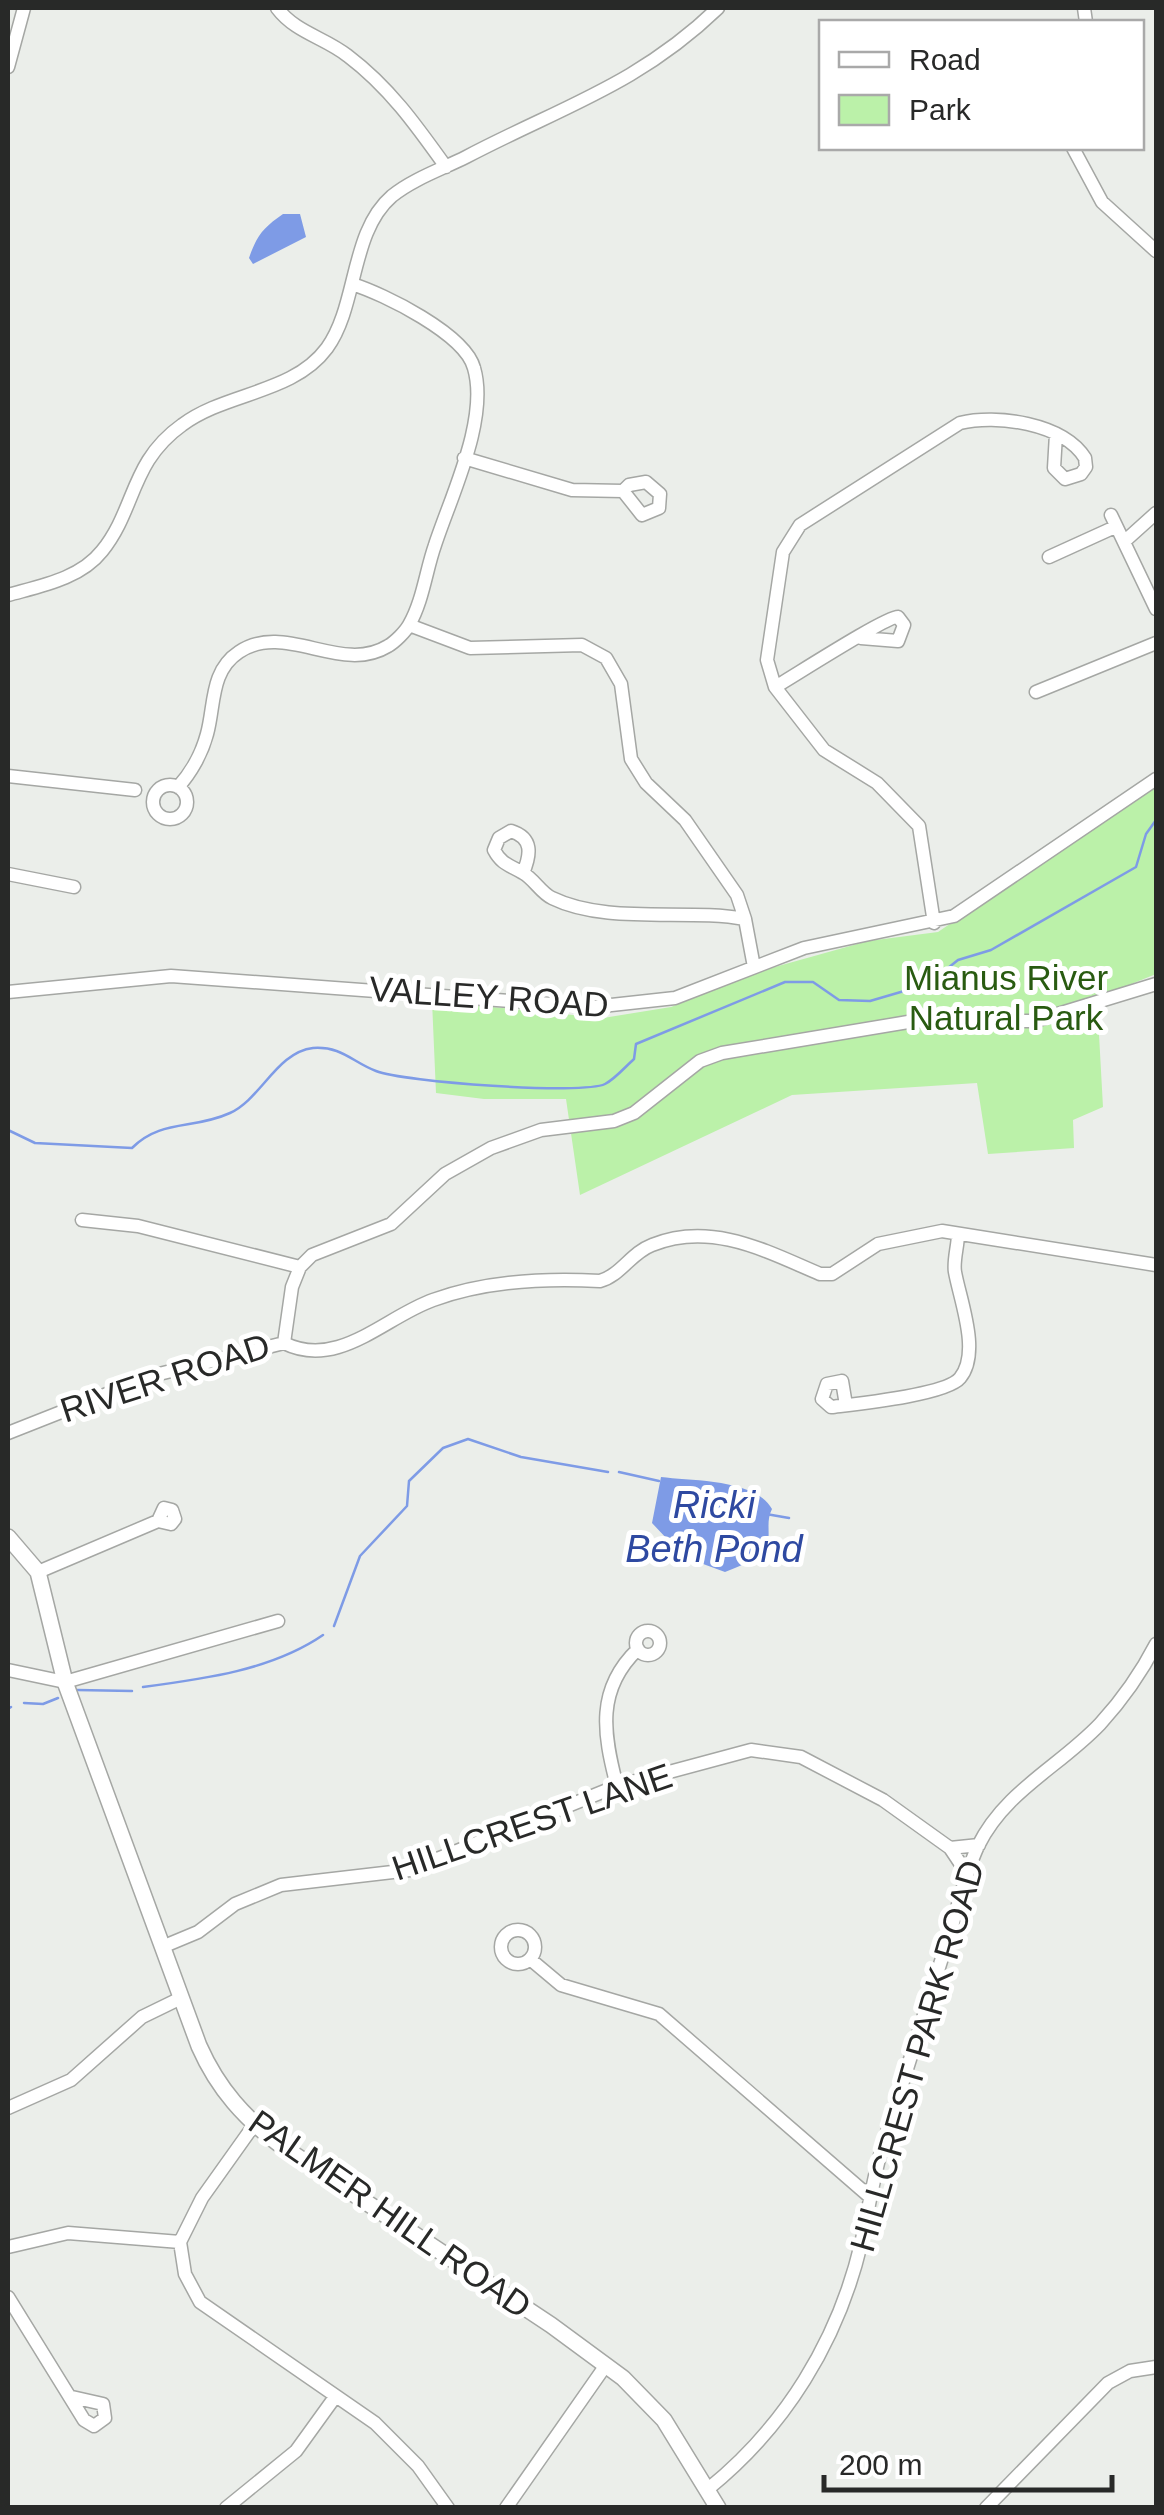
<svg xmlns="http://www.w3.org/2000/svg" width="1164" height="2515" font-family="Arial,sans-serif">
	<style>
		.green { fill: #bbf1a9 }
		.water { fill: #7e9be6 }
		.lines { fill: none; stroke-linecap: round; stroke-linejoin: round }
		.stream { stroke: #7e9be6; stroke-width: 2.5 }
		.minor-casing { stroke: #a5a7a4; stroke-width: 15 }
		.major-casing { stroke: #a5a7a4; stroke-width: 18 }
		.minor { stroke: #fff; stroke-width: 12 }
		.major { stroke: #fff; stroke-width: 15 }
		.labels { text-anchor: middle; stroke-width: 10; stroke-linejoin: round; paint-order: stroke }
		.park-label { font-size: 35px; fill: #295b11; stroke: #fff }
		.street-label { font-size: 35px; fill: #282928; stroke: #fff }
		.water-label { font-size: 38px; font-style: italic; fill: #2e49a1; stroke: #fff }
	</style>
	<rect width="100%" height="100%" fill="#ebeeea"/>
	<!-- green -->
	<path class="green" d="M1156,784V974L1097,998L1103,1107L1073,1120L1074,1148L988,1154L977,1083L792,1095L580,1195L566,1099H484L436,1093L432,1001L603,1018L671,1007L764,970L868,941L938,932Z"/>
	<!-- water -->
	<path class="water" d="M283,214H300L306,237L253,264L249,258C257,235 263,228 283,214Z
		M661,1477C692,1481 756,1479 772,1509C766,1521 770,1530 768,1543C764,1559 738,1566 725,1572L684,1557L652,1523Z"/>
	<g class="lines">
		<!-- stream -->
		<path class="stream" d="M8,1130L35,1143L132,1148C161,1119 193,1130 230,1113C261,1099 277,1052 313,1048C342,1046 352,1062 376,1071C403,1082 583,1095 605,1084C615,1079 625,1067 634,1059L636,1044L785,982H813L839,1000L870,1001L928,984L958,960L991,950L1136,867L1146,834L1156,820
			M619,1472L659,1481
			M766,1514L789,1518
			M334,1626L360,1556L407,1506L409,1481L443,1448L468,1439L521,1457L608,1472
			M143,1687C204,1679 272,1670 323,1635
			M77,1690L132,1691
			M24,1703L43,1704L58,1698
			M8,1709L11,1707"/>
		<!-- minor casing -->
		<g class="minor-casing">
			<path id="minor" d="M277,8C296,33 324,37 348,56C389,87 416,125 446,167
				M1084,8L1086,22
				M8,67L24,8
				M1073,148L1102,202L1156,251
				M464,458L572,490L623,491L629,485L646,482L660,494L659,508L642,515L623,491
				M1111,515L1156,609
				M1126,540L1156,513
				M1049,557L1115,527
				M8,595C40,586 80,579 102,551C136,509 130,462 182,425C226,392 293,394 327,348C358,305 350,232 392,196C413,179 442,169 466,157C561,107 638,85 718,8
				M409,625L470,648L582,645L606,658L621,684L631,759L646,783L685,820L737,895L745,919
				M775,687C794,676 887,616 898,617L904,625L898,641L861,638
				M1036,692L1156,643
				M8,776L135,790
				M153 802a17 17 0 1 1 34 0a17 17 0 1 1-34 0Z
				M178,787C191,773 202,753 207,734C215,705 210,671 239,652C285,621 341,675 388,646C395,642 405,632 409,625C423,601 426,570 435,545C451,496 489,419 474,368C465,334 384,294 352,284
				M523,873C531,854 533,838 511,831L499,838L494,850C502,865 510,865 523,873C534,879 541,893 552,898C607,925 688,908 745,919L754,967
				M8,874L74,887
				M934,923L919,826L877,783L824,750L775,687L767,660L783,552L800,525L960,423C996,414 1063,423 1085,458L1086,467L1081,474L1065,479L1054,468L1056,434
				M8,992L171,976L593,1007L675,998L804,948L954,916L1156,779
				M82,1220L138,1226L300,1267
				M284,1343L292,1287L300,1267L312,1255L391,1224L445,1174L491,1148L541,1130L614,1121L634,1113L700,1061L722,1053L914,1021H1035L1156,984
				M284,1343C338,1370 385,1317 433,1300C485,1281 546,1278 600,1281C621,1275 631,1253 652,1245C711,1221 766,1251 820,1274H832L878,1244L942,1231L1156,1265
				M846,1405L842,1381L827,1384L822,1399L831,1407C855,1404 946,1395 960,1378C981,1353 960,1300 955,1272C953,1261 958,1246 958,1234
				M8,1433L155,1375L284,1343
				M38,1572L158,1521L164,1508L172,1510L175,1519L171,1524L158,1521
				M636 1643a12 12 0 1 1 24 0a12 12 0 1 1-24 0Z
				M8,1670L65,1682L278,1621
				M617,1786C603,1733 596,1689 638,1649
				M950,1848L979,1845
				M501 1947a17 17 0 1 1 34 0a17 17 0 1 1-34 0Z
				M162,1947L198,1932L235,1904L281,1885L410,1870L617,1786L751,1750L801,1757L883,1800L950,1848L966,1872
				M530,1959L561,1985L659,2014L870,2197
				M8,2108L71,2080L142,2017L181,1998
				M254,2125L202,2198L180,2242L185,2274L200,2302L375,2423L418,2466L448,2508
				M8,2247L68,2233L180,2242
				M8,2297L84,2420L94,2426L105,2418L103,2404L72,2397
				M708,2489C785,2427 838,2341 861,2244C868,2212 873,2179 882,2148C904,2078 926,2009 948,1939C958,1908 964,1876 978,1846C1005,1791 1059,1767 1100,1724C1122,1700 1141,1673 1156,1644
				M226,2508L296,2451L335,2397
				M506,2508L606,2365
				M986,2508L1108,2383L1130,2371L1156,2367"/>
		</g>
		<!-- major casing -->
		<g class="major-casing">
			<path id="major" d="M8,1537L38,1572L65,1682L199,2046C218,2089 245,2119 283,2147L551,2325L623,2378L664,2420L718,2508"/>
		</g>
		<!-- minor -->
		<use href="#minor" class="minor"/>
		<!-- major -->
		<use href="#major" class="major"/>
	</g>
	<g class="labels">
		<!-- park labels -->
		<g class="park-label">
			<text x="1006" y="990">Mianus River<tspan x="1006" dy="40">Natural Park</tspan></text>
		</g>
		<!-- street labels -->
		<g class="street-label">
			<text transform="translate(489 997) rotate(4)" y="12">VALLEY ROAD</text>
			<text transform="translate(165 1378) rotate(-18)" y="12">RIVER ROAD</text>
			<text transform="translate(532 1822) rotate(-19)" y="12">HILLCREST LANE</text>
			<text transform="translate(917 2056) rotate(-74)" y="12">HILLCREST PARK ROAD</text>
			<text transform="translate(390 2214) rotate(35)" y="12">PALMER HILL ROAD</text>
		</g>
		<!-- water labels -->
		<g class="water-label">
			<text x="714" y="1518">Ricki<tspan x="714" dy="44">Beth Pond</tspan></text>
		</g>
	</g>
	<!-- border -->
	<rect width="1164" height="2515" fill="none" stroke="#282928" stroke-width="20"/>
	<!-- legend -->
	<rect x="819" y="20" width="325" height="130" fill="#ffffff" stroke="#a9a9a9" stroke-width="2.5"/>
	<rect x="839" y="52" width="50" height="15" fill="#ffffff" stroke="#a9a9a9" stroke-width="2.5"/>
	<text x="909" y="70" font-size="30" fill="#282928">Road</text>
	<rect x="839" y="95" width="50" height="30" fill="#bbf1a9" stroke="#a9a9a9" stroke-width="2.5"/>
	<text x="909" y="120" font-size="30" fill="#282928">Park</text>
	<!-- scale -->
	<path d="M824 2475v15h288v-15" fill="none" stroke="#282928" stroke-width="5"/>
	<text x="839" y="2475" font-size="30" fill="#282928" stroke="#ffffff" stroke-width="8" paint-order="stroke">200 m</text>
</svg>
